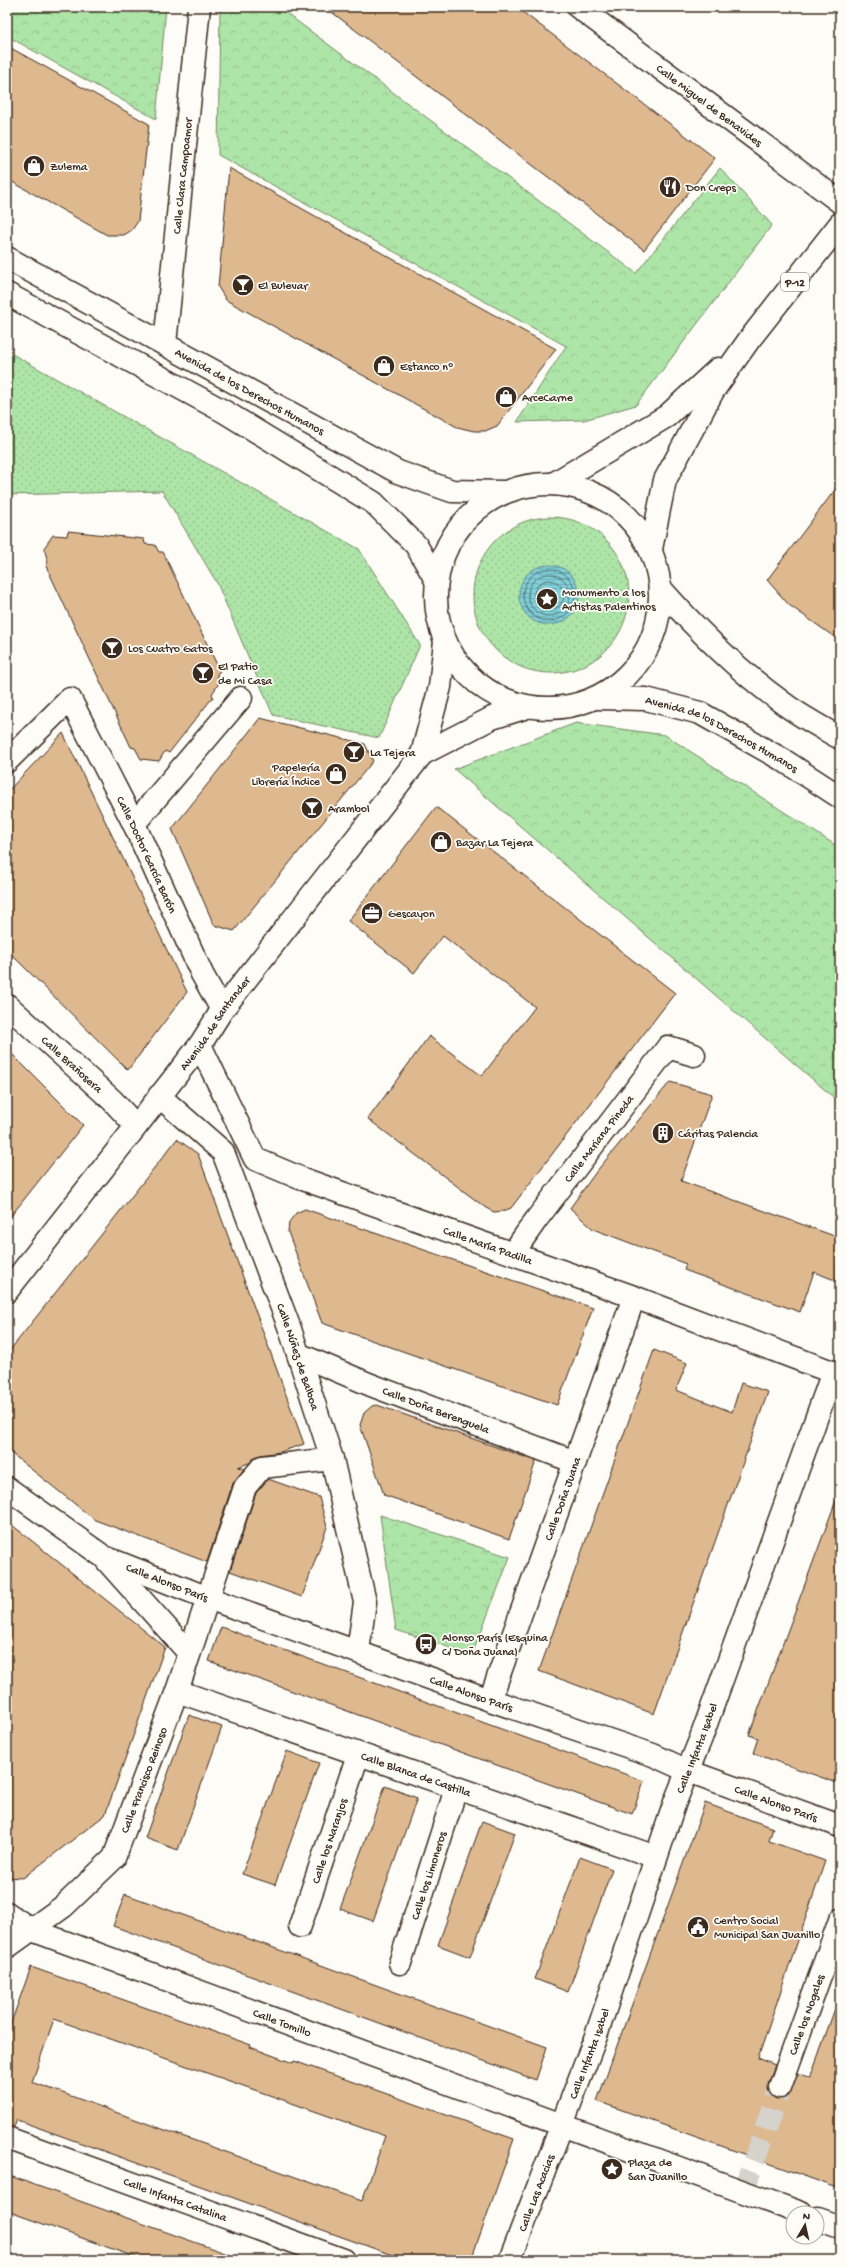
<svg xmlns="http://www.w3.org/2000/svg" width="847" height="2267" font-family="'Gochi Hand',sans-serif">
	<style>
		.grass { fill: url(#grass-dots); stroke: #748762 }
		.forest { fill: url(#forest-crowns); stroke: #748762 }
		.water { fill: url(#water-rules); stroke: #648e8f }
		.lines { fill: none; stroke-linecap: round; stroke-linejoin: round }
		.shore { stroke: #576d6a; stroke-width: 1 }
		.building { fill: #deb88f; stroke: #3b2a1e; fill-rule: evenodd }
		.pedestrian-tunnel { stroke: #d6d2cc; stroke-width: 22; stroke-dasharray: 22 11; stroke-linecap: butt }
		.pedestrian-casing { stroke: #3b2a1e; stroke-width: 25 }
		.minor-casing { stroke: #3b2a1e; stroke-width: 25 }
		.secondary-casing { stroke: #3b2a1e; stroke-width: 25 }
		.trunk-casing { stroke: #3b2a1e; stroke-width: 25 }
		.pedestrian { stroke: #fdfcf7; stroke-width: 22 }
		.minor { stroke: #fdfcf7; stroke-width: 22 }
		.secondary { stroke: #fdfcf7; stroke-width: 22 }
		.trunk { stroke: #fdfcf7; stroke-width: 22 }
		.labels { text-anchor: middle; stroke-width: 3.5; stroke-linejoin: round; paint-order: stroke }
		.shield { fill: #fdfcf7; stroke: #75695f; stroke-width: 1 }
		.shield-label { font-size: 11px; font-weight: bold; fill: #3b2a1e }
		.street-label { font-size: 12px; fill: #3b2a1e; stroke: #fdfcf7 }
		.poi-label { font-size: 12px; fill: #3b2a1e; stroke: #fdfcf7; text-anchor: start }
	</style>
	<defs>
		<pattern id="grass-dots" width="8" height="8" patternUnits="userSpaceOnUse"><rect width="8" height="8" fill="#ade4a7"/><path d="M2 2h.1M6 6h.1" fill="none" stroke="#96c48f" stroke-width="1.8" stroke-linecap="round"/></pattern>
		<pattern id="forest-crowns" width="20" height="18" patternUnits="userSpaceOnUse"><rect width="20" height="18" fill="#ade4a7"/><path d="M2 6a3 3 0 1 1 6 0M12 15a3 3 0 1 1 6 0" fill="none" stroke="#96c48f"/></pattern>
		<pattern id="water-rules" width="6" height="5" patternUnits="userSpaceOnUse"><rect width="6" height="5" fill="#80d1db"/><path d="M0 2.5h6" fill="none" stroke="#6aaab1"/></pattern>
	</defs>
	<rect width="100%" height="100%" fill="#fdfcf7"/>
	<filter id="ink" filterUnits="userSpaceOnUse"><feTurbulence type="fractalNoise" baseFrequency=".025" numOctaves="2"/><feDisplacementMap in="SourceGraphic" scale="8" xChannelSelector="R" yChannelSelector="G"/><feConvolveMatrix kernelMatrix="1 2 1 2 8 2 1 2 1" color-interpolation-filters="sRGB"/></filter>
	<g filter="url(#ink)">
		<!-- grass -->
		<path class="grass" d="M7,351L359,549L420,645L379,738L273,715L217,583L162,491L7,495Z
			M473 595a78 78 0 1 1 156 0a78 78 0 1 1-156 0Z"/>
		<!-- forest -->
		<path class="forest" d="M7,7H166L156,119L7,36Z
			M220,7H278L636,273L720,168L772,225L636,405L584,420L517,422L566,346L218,155Z
			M576,723L665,735L840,848V1103L454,769Z
			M380,1515L510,1557L472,1655L396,1630Z"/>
		<!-- water -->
		<path class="water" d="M519 595a30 30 0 1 1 60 0a30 30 0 1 1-60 0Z"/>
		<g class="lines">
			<!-- shore -->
			<path class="shore" d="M523 595a26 26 0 1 1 52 0a26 26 0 1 1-52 0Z
				M528 595a21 21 0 1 1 42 0a21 21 0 1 1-42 0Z
				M534 595a15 15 0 1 1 30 0a15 15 0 1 1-30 0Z"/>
		</g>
		<!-- building -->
		<path class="building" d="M325,7H516L715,158L644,250Z
			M7,46L149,124L138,221L132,230L124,235H107L7,179Z
			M229,168L371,247L556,349L497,426L485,431H474L457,427L255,316L226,300L218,287Z
			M840,483V641L789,605L767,580Z
			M68,531L144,539L145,544L155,545L159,552H163L220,671L217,674L219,683L212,694L213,697L169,753L165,751L159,761L141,759L135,748L131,747L46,566L48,562L44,548L53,535L67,536Z
			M260,718L365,744L373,761L234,931L214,925L172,829Z
			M63,733L187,992L128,1070L7,950V792Z
			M436,807L675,993L511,1208L504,1211L494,1212L486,1208L368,1119L429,1036L482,1076L535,1007L443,936L414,973L348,921Z
			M7,1049L83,1125L7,1221Z
			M670,1082L712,1094L681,1181L840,1238V1282L814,1272L800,1312L684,1270L686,1264L593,1229L570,1208L596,1172Z
			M177,1139L198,1154L304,1444L280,1452L260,1455L249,1463L238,1467L244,1469L233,1483L207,1562L95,1520L7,1450V1354Z
			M305,1209L593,1308L557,1405L322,1323L288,1232L289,1222L296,1213Z
			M654,1350L687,1363L676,1390L732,1412L741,1383L768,1392L654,1714L539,1671Z
			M377,1405L536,1461L509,1539L384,1495L360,1425L364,1413L372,1406Z
			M268,1479L319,1497L327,1527L302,1597L230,1571L256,1493Z
			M838,1495H840V1784L753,1753L758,1738L749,1735Z
			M7,1521L165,1647L105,1815L23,1878L7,1877Z
			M221,1627L644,1781L632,1814L209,1661Z
			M189,1715L222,1727L178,1850L145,1838Z
			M287,1751L319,1763L275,1885L242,1874Z
			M385,1786L417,1798L373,1921L340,1909Z
			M705,1803L773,1828L769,1841L825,1861L758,2058L775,2065L768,2083L770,2095L776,2099L788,2097L798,2073L810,2078L837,2003L840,2004V2189L597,2101Z
			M482,1821L515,1833L470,1957L438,1945Z
			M580,1857L612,1869L568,1992L535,1979Z
			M125,1894L547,2047L536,2080L113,1926Z
			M31,1967L251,2045L250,2047L293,2063L294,2061L514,2139L471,2260H406L17,2120L14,2127L7,2126V2034ZM54,2019L385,2136L362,2201L32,2082Z
			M7,2175L236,2257L235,2260H143L7,2211Z"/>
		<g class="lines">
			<!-- pedestrian-tunnel -->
			<path class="pedestrian-tunnel" d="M743,2192L780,2087"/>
			<!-- pedestrian casing -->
			<g class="pedestrian-casing">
				<g id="pedestrian">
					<path d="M134,824L241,698"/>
					<path id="s1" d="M780,2087L840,1920"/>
				</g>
			</g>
			<!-- minor casing -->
			<g class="minor-casing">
				<g id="minor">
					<path id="s2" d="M578,7L840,202"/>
					<path id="s3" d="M7,258L398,472L452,491L503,492"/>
					<path d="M7,294L225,412L374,503L416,545L436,580"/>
					<path id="s4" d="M165,344L199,7"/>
					<path id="s5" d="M7,761L70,699L134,824L202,974L222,1010"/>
					<path id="s6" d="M7,1005L112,1100L135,1125"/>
					<path id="s7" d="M200,1045L255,1159L300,1178L634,1297L840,1375"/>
					<path id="s8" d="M159,1096L223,1152L290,1329L332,1459L365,1602L358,1651"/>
					<path id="s9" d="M513,1253L536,1220L668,1047L694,1055"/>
					<path id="s10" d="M298,1354L371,1385L575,1462"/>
					<path id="s11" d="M7,1488L104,1557L208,1598L490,1700L653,1755L688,1771L840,1826"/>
					<path d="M107,1561L189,1653"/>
					<path id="s12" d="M177,1691L656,1857"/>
					<path id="s13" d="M490,1700L634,1297"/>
					<path id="s14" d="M7,1913L32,1930L801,2213"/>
					<path id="s15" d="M300,1926L358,1755"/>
					<path id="s16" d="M7,1947L64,1906L114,1858L177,1691L245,1487L262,1467L332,1459"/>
					<path id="s17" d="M400,1963L456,1789"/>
					<path id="s18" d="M7,2138L344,2260"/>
					<path d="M817,2219L840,2227"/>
					<path id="s19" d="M510,2260L596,2036L675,1802L701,1738L833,1372"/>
				</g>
			</g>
			<!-- secondary casing -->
			<g class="secondary-casing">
				<g id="secondary">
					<path d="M661,589C698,631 737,670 783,703C800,716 821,727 840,738"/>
					<path id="s20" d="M596,698L646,699L700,713L783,760L840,797"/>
				</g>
			</g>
			<!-- trunk casing -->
			<g class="trunk-casing">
				<g id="trunk">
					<circle cx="548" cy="596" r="112"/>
					<path d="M553,484L667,416L718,369"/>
					<path d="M651,549L665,480L713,391L749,340L840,224"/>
					<path d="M422,754L492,718L527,707"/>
					<path id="s21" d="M7,1291L200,1045L222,1010L422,754L440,687L445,641"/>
				</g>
			</g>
			<!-- pedestrian -->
			<use href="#pedestrian" class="pedestrian"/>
			<!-- minor -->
			<use href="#minor" class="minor"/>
			<!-- secondary -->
			<use href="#secondary" class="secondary"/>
			<!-- trunk -->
			<use href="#trunk" class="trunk"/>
		</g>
	</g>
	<!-- icons -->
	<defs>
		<g id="shop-disc" transform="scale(1.15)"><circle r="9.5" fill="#3b2a1e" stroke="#fdfcf7"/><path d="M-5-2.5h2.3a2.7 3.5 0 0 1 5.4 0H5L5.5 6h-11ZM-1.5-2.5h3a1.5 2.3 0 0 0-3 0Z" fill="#fff"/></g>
		<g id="restaurant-disc" transform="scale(1.15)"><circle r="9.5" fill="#3b2a1e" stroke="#fdfcf7"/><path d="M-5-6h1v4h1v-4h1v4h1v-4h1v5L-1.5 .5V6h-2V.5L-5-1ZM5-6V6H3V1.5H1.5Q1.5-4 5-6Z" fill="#fff"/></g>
		<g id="bar-disc" transform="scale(1.15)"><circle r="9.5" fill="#3b2a1e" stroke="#fdfcf7"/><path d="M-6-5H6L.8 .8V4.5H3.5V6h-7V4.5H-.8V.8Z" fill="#fff"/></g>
		<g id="sight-disc" transform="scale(1.15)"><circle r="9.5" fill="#3b2a1e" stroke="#fdfcf7"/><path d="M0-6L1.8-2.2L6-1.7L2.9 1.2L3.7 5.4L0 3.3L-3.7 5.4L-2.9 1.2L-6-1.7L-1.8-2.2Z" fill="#fff"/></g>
		<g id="office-disc" transform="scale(1.15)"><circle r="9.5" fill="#3b2a1e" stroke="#fdfcf7"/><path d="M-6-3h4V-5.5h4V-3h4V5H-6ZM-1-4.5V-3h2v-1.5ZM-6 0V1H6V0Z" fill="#fff"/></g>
		<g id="building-disc" transform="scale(1.15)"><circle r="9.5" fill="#3b2a1e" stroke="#fdfcf7"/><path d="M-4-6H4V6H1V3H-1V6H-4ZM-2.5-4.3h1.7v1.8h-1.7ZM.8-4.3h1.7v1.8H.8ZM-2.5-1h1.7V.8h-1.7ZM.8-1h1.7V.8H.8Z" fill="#fff"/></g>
		<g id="bus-disc" transform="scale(1.15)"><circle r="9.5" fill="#3b2a1e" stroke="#fdfcf7"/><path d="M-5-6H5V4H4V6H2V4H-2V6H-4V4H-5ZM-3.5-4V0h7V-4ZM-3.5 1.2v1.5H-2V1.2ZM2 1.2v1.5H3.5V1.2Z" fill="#fff"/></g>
		<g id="civic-disc" transform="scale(1.15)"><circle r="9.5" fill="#3b2a1e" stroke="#fdfcf7"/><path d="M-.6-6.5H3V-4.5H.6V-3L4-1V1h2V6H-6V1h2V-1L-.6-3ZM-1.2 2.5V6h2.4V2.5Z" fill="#fff"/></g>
	</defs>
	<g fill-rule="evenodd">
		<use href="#shop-disc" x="34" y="166"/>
		<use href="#restaurant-disc" x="670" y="187"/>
		<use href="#bar-disc" x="243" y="285"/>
		<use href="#shop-disc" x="384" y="366"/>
		<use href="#shop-disc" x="506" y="397"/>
		<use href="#sight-disc" x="547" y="599"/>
		<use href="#bar-disc" x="112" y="648"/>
		<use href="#bar-disc" x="203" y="673"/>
		<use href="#bar-disc" x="354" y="752"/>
		<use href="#shop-disc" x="336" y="774"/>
		<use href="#bar-disc" x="312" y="808"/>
		<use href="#shop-disc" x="441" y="842"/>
		<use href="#office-disc" x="372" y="913"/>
		<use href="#building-disc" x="663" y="1133"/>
		<use href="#bus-disc" x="426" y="1644"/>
		<use href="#civic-disc" x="698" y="1927"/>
		<use href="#sight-disc" x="612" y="2169"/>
	</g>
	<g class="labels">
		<!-- shield labels -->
		<rect class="shield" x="781" y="273" width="28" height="18" rx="3"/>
		<g class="shield-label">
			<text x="795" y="286">P-12</text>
		</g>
		<!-- street labels -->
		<g class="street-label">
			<text dy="4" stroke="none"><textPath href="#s2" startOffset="164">Calle Miguel de Benavides</textPath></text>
			<text dy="4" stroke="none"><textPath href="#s4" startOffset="169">Calle Clara Campoamor</textPath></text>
			<text dy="4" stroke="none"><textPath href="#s3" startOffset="277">Avenida de los Derechos Humanos</textPath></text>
			<text dy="4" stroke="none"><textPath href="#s20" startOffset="134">Avenida de los Derechos Humanos</textPath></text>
			<text dy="4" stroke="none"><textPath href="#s5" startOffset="262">Calle Doctor García Barón</textPath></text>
			<text dy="4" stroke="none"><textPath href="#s21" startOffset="339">Avenida de Santander</textPath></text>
			<text dy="4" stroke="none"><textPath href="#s6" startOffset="88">Calle Brañosera</textPath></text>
			<text dy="4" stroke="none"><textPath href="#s9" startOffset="143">Calle Mariana Pineda</textPath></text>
			<text dy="4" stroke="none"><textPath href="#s7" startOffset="375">Calle María Padilla</textPath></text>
			<text dy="4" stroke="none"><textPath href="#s8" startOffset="303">Calle Núñez de Balboa</textPath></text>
			<text dy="4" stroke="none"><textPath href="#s10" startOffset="149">Calle Doña Berenguela</textPath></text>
			<text dy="4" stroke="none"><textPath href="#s13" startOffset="214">Calle Doña Juana</textPath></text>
			<text dy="4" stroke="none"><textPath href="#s11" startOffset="187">Calle Alonso París</textPath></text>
			<text dy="4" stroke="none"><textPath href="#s11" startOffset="511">Calle Alonso París</textPath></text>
			<text dy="4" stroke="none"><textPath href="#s19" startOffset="545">Calle Infanta Isabel</textPath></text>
			<text dy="4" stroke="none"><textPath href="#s12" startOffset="253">Calle Blanca de Castilla</textPath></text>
			<text dy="4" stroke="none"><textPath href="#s16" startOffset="223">Calle Francisco Reinoso</textPath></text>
			<text dy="4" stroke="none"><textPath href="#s11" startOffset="835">Calle Alonso París</textPath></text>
			<text dy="4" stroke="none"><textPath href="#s15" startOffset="90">Calle los Naranjos</textPath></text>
			<text dy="4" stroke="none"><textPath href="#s17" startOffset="92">Calle los Limoneros</textPath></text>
			<text dy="4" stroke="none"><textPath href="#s1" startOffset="77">Calle los Nogales</textPath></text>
			<text dy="4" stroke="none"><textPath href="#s14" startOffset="297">Calle Tomillo</textPath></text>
			<text dy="4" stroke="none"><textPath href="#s19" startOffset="221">Calle Infanta Isabel</textPath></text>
			<text dy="4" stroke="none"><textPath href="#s19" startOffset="72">Calle Las Acacias</textPath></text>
			<text dy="4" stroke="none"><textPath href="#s18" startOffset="179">Calle Infanta Catalina</textPath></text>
		</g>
		<!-- poi labels -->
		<g class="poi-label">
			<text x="50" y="170">Zulema</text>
			<text x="686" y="191">Don Creps</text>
			<text x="258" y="289">El Bulevar</text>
			<text x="400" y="370">Estanco nº</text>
			<text x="522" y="401">ArceCarne</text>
			<text x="562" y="596">Monumento a los<tspan x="562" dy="14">Artistas Palentinos</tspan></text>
			<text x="128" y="652">Los Cuatro Gatos</text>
			<text x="218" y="670">El Patio<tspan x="218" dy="14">de Mi Casa</tspan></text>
			<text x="370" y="756">La Tejera</text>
			<text x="320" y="771" text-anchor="end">Papelería<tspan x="320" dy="14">Librería Índice</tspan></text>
			<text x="328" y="812">Arambol</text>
			<text x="456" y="846">Bazar La Tejera</text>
			<text x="388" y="917">Gescayon</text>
			<text x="678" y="1137">Cáritas Palencia</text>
			<text x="442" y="1641">Alonso París (Esquina<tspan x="442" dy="14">C/ Doña Juana)</tspan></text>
			<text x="714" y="1924">Centro Social<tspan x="714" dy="14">Municipal San Juanillo</tspan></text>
			<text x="628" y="2166">Plaza de<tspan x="628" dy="14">San Juanillo</tspan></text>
		</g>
	</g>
	<!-- margin -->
	<rect width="847" height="2267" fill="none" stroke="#fdfcf7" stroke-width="24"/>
	<rect x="12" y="12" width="823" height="2243" fill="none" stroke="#3b2a1e" stroke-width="1.5" filter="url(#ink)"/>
	<!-- north arrow -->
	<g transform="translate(805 2225) rotate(9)"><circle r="19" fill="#fdfcf7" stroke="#afa8a0"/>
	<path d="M0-3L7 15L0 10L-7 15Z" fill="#3b2a1e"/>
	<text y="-6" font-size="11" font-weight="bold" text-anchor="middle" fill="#3b2a1e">N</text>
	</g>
</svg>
